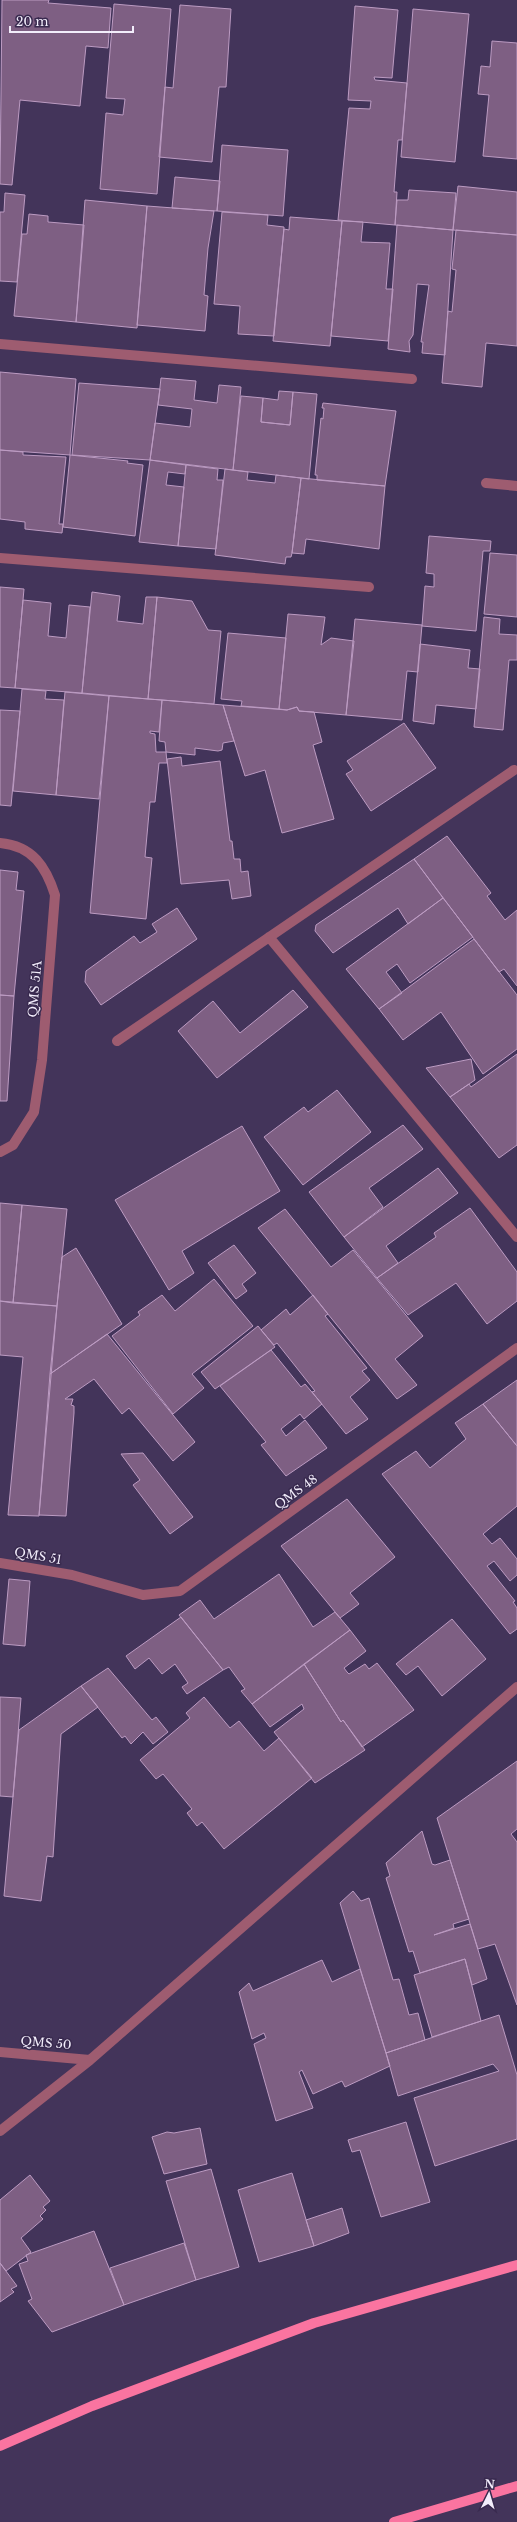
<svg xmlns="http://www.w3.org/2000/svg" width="517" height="2522" font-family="'Libre Baskerville',serif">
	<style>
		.building { fill: #7e5f83; stroke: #bc9bc2 }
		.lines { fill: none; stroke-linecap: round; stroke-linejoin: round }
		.minor { stroke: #9e5c70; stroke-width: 10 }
		.major { stroke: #fa74a0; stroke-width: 10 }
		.labels { text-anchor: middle; stroke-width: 3; stroke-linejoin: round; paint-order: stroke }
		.street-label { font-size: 12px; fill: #f2edfb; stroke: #392a4f }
	</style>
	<rect width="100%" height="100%" fill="#43345a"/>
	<!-- building -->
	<path class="building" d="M2,0H49L48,3L111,8L108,48L86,46L80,106L20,100L12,185L0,184Z
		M114,4L171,9L157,194L100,189L106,113L123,115L125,99L106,98Z
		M180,5L231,9L226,87H219L212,162L159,157L165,87L173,88Z
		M355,6L398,10L392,78L374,77L375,80L407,83L402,140H398L394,192H397L395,225L338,220L349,108L370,109L371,101L348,100Z
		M413,9L469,14L455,162L401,157Z
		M492,41L517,43V159L483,156L489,95L478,94L481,66L490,67Z
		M222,145L288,150L283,216L217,211Z
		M175,177L220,181L217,211L172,208Z
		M458,186L517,192V235L453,230Z
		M409,190L456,193L453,230L395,225L397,200H408Z
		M5,193L25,195L17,282L0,281V212H4Z
		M85,200L147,206L137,328L76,322Z
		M147,206L214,211L208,248L204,295L208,296L205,331L137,325Z
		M222,212L268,215L267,225L284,227L274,336L238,334L240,306L214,304Z
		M29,214L48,216V222L84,225L76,322L14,316L22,234H27Z
		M290,217L342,221L330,346L273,341L284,229L289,230Z
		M342,221L363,222L361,242L390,243L386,289H393L388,341L331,336Z
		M397,225L453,230L445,355L422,353L423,342H421L429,285L417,284L413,335L409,341L410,352L388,349Z
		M456,230L517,235V346L486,343L482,387L442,383L448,311L452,312L456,270L452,269Z
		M0,372L76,379L70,455L0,450Z
		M161,378L196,381L194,400L217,403L219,385L241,387L233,470L150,460L155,423L190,427L192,409L158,405Z
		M79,383L160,389L150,460L72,455Z
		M279,391L293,392L290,425L261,422L263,398L278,400Z
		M293,392L317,394L309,479L233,470L241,396L263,398L261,422L290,425Z
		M323,403L396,411L385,486L317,480V475H315L321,418L323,419L324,408H322Z
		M0,450L23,452V455L66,457L59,524H63L62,533L25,529V522L0,519Z
		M70,455L128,461L127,463L143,465L135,536L63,527Z
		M150,460L186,465L185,474L168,472L166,485L184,487L178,546L139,542Z
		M186,465L218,469L217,480H223L216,549L178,546Z
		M225,469L248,472L247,480L275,483L276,475L301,478L292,553L291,557H286L285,564L215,555Z
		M301,478L385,486L379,549L306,539L304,554L292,553Z
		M429,536L491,541L490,551H483L476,631L422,626L425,586L434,587V574L426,573Z
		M490,553L517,555V617L484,614Z
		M0,587L24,589L15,688L0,687Z
		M92,592L120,596L117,621L143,624L146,597H157L148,699L82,693Z
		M157,597L192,601L208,630L221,631L214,704L148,699Z
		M23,600L51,603L48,636L66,638L69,605L90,607L82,693L15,688Z
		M288,614L325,617L321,645L331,638L354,641L346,715L299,711L297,707L287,710L279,709Z
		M484,617L500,619L499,634L517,635V660H509L503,730L474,727Z
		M355,619L422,625L418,672L407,671L402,720L346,715Z
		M228,633L286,638L279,709L241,706L242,701L221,699Z
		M420,644L470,650L468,668L480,669L476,709L436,705L434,724L413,721Z
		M22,689L46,691L45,699L64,700L56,795L13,791Z
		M65,692L109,696L99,799L56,795Z
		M109,696L162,700L159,732L150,731V733L155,734L156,752H166L167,763H159L155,802H150L145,857L152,858L146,919L90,913Z
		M162,700L223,705L234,741L223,743L222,750L218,751L195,748V755L166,752L165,742L159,741Z
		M223,705L287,710L297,707L299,711L314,712L322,742L313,745L334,819L282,833L265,770L245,776Z
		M0,710L20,711L11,806L0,805Z
		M404,723L436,768L371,811L346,774L353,770L347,761Z
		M181,757L182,766L220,761L230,841H232L234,859H240L241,872L248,871L251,896L232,899L229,880L181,884L167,759Z
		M447,836L491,893L487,896L505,920L517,910V986L504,969L499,972L414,859Z
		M414,859L443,898L408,924L398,908L333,953L315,931L316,925Z
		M0,870L18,872L16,890L24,891L14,996L0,995Z
		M443,898L473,937L410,983L397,964L386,972L402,993L379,1009L346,969Z
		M177,908L197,939L101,1005L85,982L86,971L134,936L140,943L157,932L152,924Z
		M474,939L517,995V1049L483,1074L441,1012L403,1040L379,1009Z
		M293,990L308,1007L217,1078L178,1031L213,1001L240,1033Z
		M0,995L14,996L7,1101H0Z
		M517,1054V1145L499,1158L450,1097L469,1084L471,1087Z
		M471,1059L475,1080L450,1097L426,1068Z
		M337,1090L371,1132L303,1185L264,1137L304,1107L308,1112Z
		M403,1125L423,1149L369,1188L383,1207L344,1237L309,1192Z
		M242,1126L280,1191L182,1251L194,1273L169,1290L115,1200Z
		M438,1168L458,1193L386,1246L398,1263L377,1278L344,1237Z
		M0,1203L22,1205L13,1303L0,1301Z
		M22,1205L67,1209L57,1306L13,1303Z
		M470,1208L517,1272V1301L487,1324L456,1283L408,1315L377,1278L436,1237L434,1233Z
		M285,1209L331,1267L353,1250L423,1336L395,1359L417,1385L397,1399L258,1228Z
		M234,1245L256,1273L242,1284L247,1291L236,1299L208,1263Z
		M76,1248L122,1324L50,1374L62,1257Z
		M214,1279L253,1326L192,1374L204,1388L173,1414L112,1336L140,1315L138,1312L162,1295L175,1311Z
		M313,1295L328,1314L325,1316L367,1368L362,1371L370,1380L350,1397L368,1419L346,1434L312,1392L315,1391L277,1343L274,1345L261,1330L286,1309L290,1315Z
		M0,1301L57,1306L39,1516L8,1515L23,1357L0,1355Z
		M258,1326L275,1347L215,1389L201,1372Z
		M107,1334L195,1442L173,1461L129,1408L122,1414L94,1379L65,1399H73L71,1405L74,1406V1413L66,1516L39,1515L50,1374Z
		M271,1350L301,1387L305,1384L322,1404L304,1419L300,1414L281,1429L286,1436L305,1420L327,1448L286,1476L261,1445L266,1442L220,1386Z
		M517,1380V1446L483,1404Z
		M483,1404L517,1446V1506L483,1534L492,1544L500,1538L517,1559V1575L510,1581L494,1561L487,1566L515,1601L513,1602L517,1608V1629L510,1634L382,1474L416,1451L430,1468L466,1439L455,1423Z
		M143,1453L193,1517L170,1534L133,1485L140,1480L121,1454Z
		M347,1499L395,1557L350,1593L359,1604L340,1618L281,1546Z
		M279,1574L313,1627L335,1612L350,1630L252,1704L241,1691L245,1689L229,1667L223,1670L179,1615L200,1600L214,1619Z
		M9,1579L30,1581L25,1646L3,1644Z
		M181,1617L223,1670L187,1694L182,1687L188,1683L175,1664L162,1674L149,1658L135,1669L126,1656Z
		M452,1619L486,1659L442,1696L418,1666L406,1675L396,1664Z
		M350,1630L366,1651L344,1668L347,1672L349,1674L365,1664L369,1669L377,1663L414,1710L362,1747L343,1720L341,1722L304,1664Z
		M304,1664L341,1722L343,1720L365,1750L315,1783L274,1732L304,1709L302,1704L270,1727L252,1704Z
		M108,1668L152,1720L156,1717L168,1732L153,1744L143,1732L131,1744L125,1736L122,1738L81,1686Z
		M81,1686L98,1707L61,1734L53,1857L47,1856L41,1901L4,1896L19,1730Z
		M0,1697L21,1698L13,1797L0,1796Z
		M204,1697L230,1728L239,1721L264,1751L279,1738L312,1778L224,1849L202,1822L197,1826L187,1813L192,1809L163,1774L156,1779L140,1760L190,1718L186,1713Z
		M517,1761V1829L511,1834L517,1842V2005L495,1944L478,1949L437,1818Z
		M422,1831L432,1864L435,1865L450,1860L469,1919L453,1924L454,1928L434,1935L470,1924L487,1979L472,1985L465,1959L420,1973L413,1951L409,1952L386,1878L390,1876L386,1863Z
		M353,1891L361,1901L369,1898L393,1980L399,1979L409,2015L418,2013L425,2040L386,2053L340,1903Z
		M465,1959L481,2021L432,2037L414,1975Z
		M322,1960L332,1982L360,1969L390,2066L345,2087L342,2081L313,2094L302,2070L299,2072L313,2108L276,2121L254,2044L266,2038L264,2033L252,2039L239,1992L249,1983L253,1991Z
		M499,2015L517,2075V2139L435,2166L414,2098L499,2071L493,2064L398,2096L386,2053Z
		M406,2122L430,2202L381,2217L360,2150L352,2152L348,2140Z
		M200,2128L207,2164L164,2174L152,2137L167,2132L174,2133Z
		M211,2169L239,2267L196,2280L166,2181Z
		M292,2173L314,2246L259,2262L238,2190Z
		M30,2175L50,2201L43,2207L46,2210L40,2216L43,2219L21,2238L31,2252L6,2271L0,2263V2200Z
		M342,2208L349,2233L314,2246L306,2220Z
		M94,2231L124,2305L52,2332L28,2301L32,2299L19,2264L28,2261L26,2255Z
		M184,2243L196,2280L124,2305L110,2268Z
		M0,2263L17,2286L11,2289L14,2292L0,2302Z"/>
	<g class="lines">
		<!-- minor -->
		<path class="minor" d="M0,344L412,379
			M486,483L517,486
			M0,558L369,587
			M0,843C33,846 46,867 55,895L42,1060L34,1112L13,1145L0,1152
			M269,937L517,1237
			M117,1041L514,770
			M0,1563L72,1575L143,1595L180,1591L517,1348
			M0,2052L90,2060
			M0,2131L90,2060L517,1687"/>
		<!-- major -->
		<path class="major" d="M0,2446L92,2406L314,2323L517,2265
			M394,2522L517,2486"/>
	</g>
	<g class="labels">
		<!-- street labels -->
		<g class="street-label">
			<text transform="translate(35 989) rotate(-85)" y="4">QMS 51A</text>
			<text transform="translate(296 1492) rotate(-36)" y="4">QMS 48</text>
			<text transform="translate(38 1556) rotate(10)" y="4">QMS 51</text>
			<text transform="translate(46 2043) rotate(5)" y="4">QMS 50</text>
		</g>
	</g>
	<!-- north arrow -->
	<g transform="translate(489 2494) rotate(5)" stroke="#392a4f" stroke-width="3" paint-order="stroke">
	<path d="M0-3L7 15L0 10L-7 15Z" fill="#f2edfb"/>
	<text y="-6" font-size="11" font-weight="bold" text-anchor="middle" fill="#f2edfb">N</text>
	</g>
	<!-- scale -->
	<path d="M10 26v6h123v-6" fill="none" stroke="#f2edfb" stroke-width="2"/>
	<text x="16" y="26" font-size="12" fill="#f2edfb" stroke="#392a4f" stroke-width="3" paint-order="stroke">20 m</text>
</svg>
